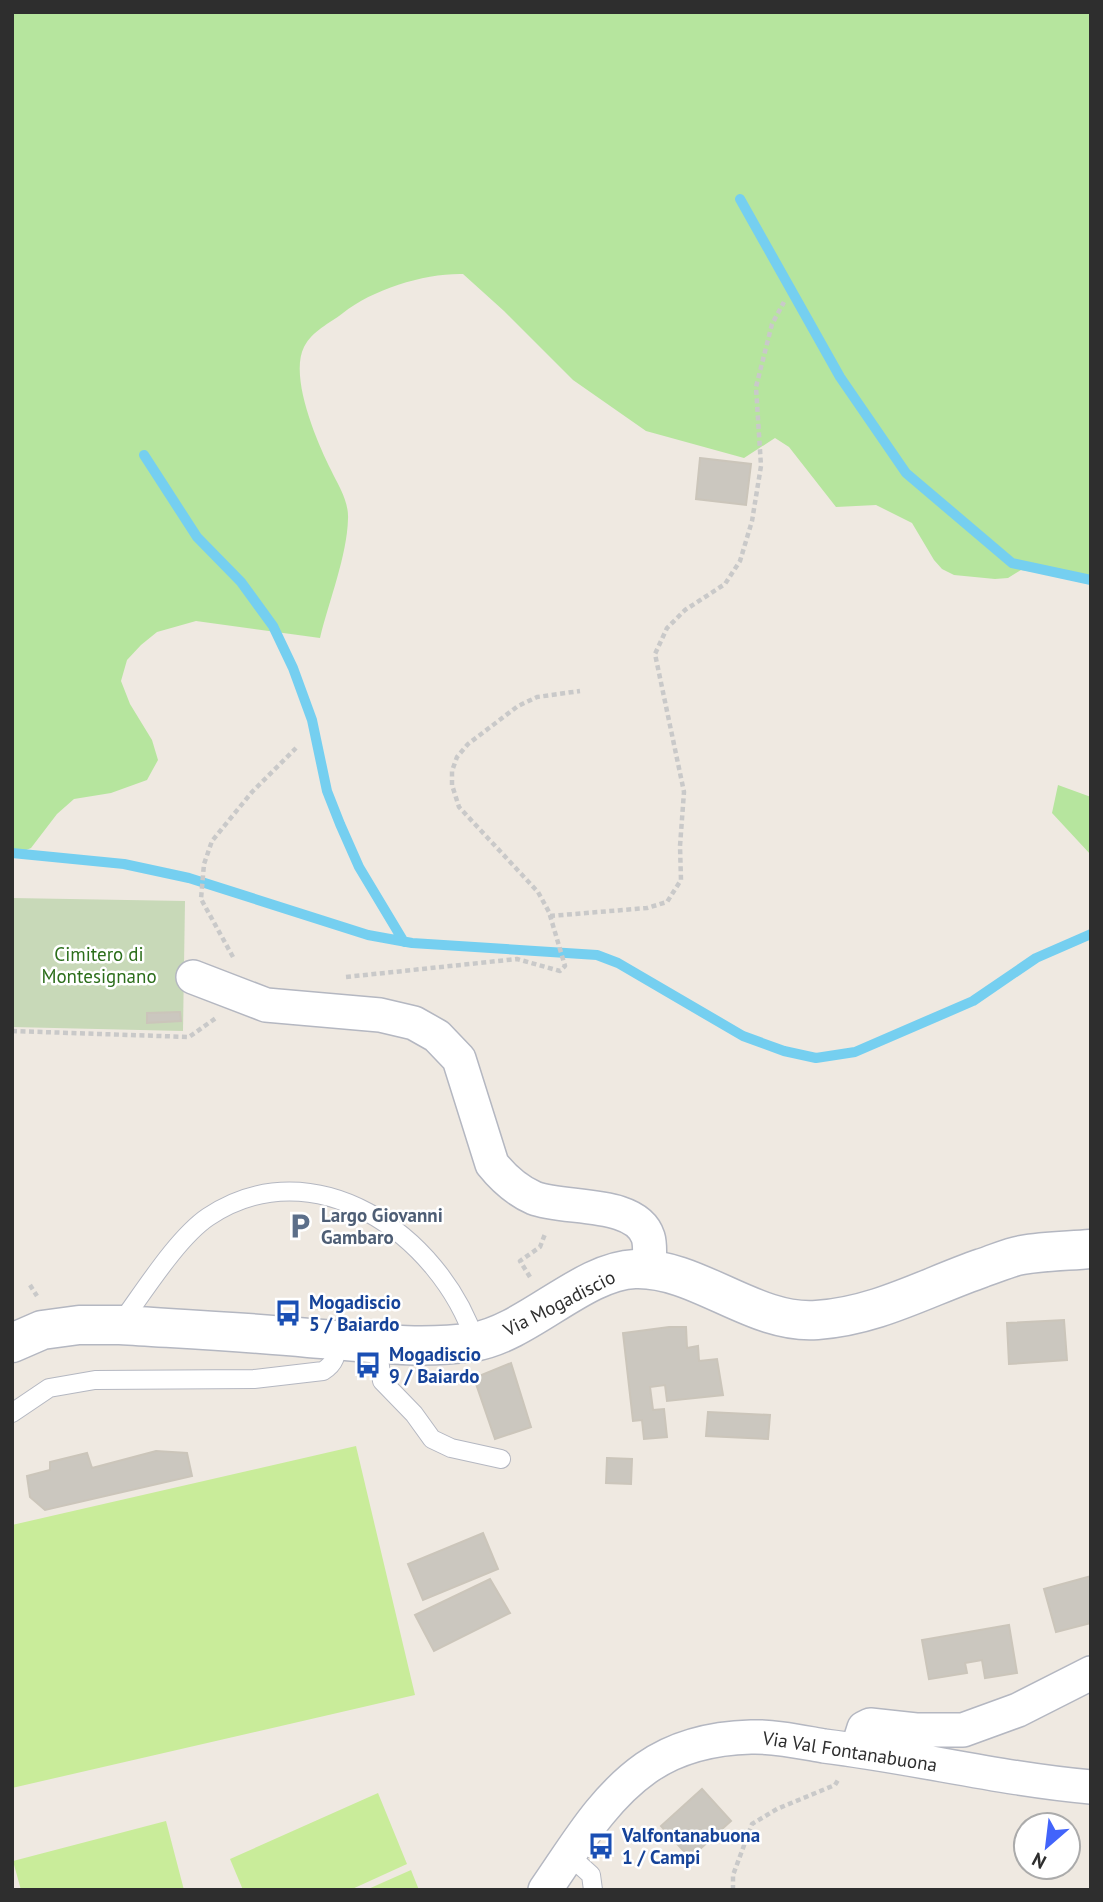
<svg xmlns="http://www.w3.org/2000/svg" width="1103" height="1902" font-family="'PT Sans',sans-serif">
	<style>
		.green { fill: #b6e59e }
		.cemetery { fill: #c8d9b8 }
		.pitch { fill: #c9ec9a }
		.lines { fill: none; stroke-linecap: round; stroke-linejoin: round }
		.stream { stroke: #75cff0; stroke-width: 10 }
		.building { fill: #cbc7bf; stroke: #cbc5ba; stroke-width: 2 }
		.lane-casing { stroke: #b4b7c1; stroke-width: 20 }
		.street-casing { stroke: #b4b7c1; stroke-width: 36 }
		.secondary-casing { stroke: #b4b7c1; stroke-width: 41 }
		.path { stroke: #c9c9c9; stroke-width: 4.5; stroke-dasharray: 5 3.5; stroke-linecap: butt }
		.lane { stroke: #fff; stroke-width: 18 }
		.street { stroke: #fff; stroke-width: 33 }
		.secondary { stroke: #fff; stroke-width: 38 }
		.labels { text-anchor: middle; stroke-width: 5; stroke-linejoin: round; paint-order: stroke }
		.park-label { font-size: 19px; fill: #2c6e1b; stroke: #fff }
		.service-label { font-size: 19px; font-weight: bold; fill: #4e5e75; stroke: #fff; text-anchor: start }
		.transit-label { font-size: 19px; font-weight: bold; fill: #164399; stroke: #fff; text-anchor: start }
		.street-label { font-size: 19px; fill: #2e2e2e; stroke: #fff }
	</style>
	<rect width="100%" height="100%" fill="#efe9e1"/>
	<!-- green -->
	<path class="green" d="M12,12H1091V581L1021,570L1008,578L995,579L954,575L942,569L934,560L912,523L876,505L836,507L789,447L775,438L744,458L646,431L573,380L504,311L463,274C426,273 373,289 343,313C329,324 313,330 304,347C289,377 317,442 331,470C338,485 349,501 348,519C347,556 329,601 320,638L196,621L157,632L141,645L127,660L121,681L130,704L152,740L158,760L147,780L111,793L74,799L57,814L31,848L12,856Z
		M1058,785L1091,797V855L1052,813Z"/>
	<!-- cemetery -->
	<path class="cemetery" d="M12,898L185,901L183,1031L12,1027Z"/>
	<!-- pitch -->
	<path class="pitch" d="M356,1446L415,1695L12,1788V1525Z
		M378,1793L407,1864L350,1890H243L230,1859Z
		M166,1821L184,1890H21L13,1861Z
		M411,1870L419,1890H366Z"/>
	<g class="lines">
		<!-- stream -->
		<path class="stream" d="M740,199L840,377L906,473L1012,563L1091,580
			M144,455L197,537L241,582L273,626L293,668L312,720L327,791L340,824L359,867L404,942
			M12,853L124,864L189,878L368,935L412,943L597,955L618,963L743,1036L784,1051L816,1058L855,1052L973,1001L1036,958L1091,934"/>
	</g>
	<!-- building -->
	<path class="building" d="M700,458L751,464L746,505L696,499Z
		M180,1012L181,1021L147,1023V1013Z
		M1064,1320L1067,1360L1009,1364L1007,1323Z
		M669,1327H686L687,1348L698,1346L699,1361L717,1359L723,1395L667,1401L665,1385L650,1387L653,1410L664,1409L667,1437L644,1439L642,1420L633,1421L623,1333Z
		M511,1363L531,1427L495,1439L474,1378Z
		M708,1412L770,1415L768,1439L706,1436Z
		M156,1451L187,1453L192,1476L45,1510L30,1497L27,1476L50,1470V1462L87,1453L92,1468Z
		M607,1458L632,1459L631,1484L606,1483Z
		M483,1533L498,1569L423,1600L408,1564Z
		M1091,1576V1623L1056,1632L1044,1589Z
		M490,1579L510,1613L434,1651L415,1615Z
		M1009,1625L1017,1673L985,1678L982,1660L965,1663L967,1673L929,1679L922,1640Z
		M702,1789L731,1821L690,1858L661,1826Z"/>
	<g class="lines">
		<!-- lane casing -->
		<g class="lane-casing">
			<path id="lane" d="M120,1324C143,1293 177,1238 208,1217C314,1146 440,1235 475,1341
				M377,1344L382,1381L414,1414L432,1439L451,1448L501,1459
				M12,1413L49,1388L95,1380L254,1379L323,1371C336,1363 336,1355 337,1341
				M569,1855L591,1875L593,1890"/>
		</g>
		<!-- street casing -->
		<g class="street-casing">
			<path id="street" d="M193,977L266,1005L380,1015L414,1023L437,1036L459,1059L492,1164C504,1179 516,1190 534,1198C564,1210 636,1200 648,1237C651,1246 649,1260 649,1269
				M857,1750L864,1728L870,1725L916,1730H963L1018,1710L1091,1673
				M545,1890C575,1847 602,1799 646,1768C676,1747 713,1738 751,1737C774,1736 801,1742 824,1746C914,1757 1001,1779 1091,1787"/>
		</g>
		<!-- secondary casing -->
		<g class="secondary-casing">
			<path id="secondary" d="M12,1343L42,1330L79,1325H120C183,1329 246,1332 309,1338C363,1342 418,1350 473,1342C528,1333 582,1271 635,1269C697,1267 754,1325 817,1320C877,1316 927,1287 982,1268C995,1264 1009,1257 1022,1255C1045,1251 1068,1251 1091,1249"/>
		</g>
		<!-- path -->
		<path class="path" d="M550,916L647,908L667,902L681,880L680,846L684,792L655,654L667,628L685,610L725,584L740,561L752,521L761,466L756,387L772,324L784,302
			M233,957L201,899L204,864L212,841L252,792L296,748
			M346,977L517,959L560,971L565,966L549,912L538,892L459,807L452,785V771L457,757L468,744L518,706L537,697L580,691
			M12,1031L189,1037L216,1018
			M530,1277L520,1261L540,1247L545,1234
			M30,1285L37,1296
			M733,1890V1875L752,1824L777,1809L835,1785L838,1780"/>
		<!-- lane -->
		<use href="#lane" class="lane"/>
		<!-- street -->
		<use href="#street" class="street"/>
		<!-- secondary -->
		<use href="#secondary" class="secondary"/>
	</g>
	<!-- icons -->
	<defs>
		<g id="parking-bare" transform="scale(2.1)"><path d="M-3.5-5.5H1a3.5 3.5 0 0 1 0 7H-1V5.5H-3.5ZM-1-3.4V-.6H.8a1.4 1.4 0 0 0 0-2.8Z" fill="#5c6f8a" stroke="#fff" stroke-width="2.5" paint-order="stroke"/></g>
		<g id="bus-bare" transform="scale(2.1)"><path d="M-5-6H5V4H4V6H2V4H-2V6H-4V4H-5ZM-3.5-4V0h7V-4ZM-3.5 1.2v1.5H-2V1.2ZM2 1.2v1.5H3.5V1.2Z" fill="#1a4fb4" stroke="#fff" stroke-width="2.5" paint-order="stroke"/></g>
	</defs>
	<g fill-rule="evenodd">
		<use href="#parking-bare" x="300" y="1226"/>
		<use href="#bus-bare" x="288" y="1313"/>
		<use href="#bus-bare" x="368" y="1365"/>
		<use href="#bus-bare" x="601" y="1846"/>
	</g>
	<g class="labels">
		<!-- park labels -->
		<g class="park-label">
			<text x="99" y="961">Cimitero di<tspan x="99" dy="22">Montesignano</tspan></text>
		</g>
		<!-- service labels -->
		<g class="service-label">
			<text x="321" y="1222">Largo Giovanni<tspan x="321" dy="22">Gambaro</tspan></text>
		</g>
		<!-- transit labels -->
		<g class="transit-label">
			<text x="309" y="1309">Mogadiscio<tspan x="309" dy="22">5 / Baiardo</tspan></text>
			<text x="389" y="1361">Mogadiscio<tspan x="389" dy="22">9 / Baiardo</tspan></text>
			<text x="622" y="1842">Valfontanabuona<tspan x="622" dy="22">1 / Campi</tspan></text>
		</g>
		<!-- street labels -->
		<g class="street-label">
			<text transform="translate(559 1303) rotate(-27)" y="7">Via Mogadiscio</text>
			<text transform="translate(850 1751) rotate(9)" y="7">Via Val Fontanabuona</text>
		</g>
	</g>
	<!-- border -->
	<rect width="1103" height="1902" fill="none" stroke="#2e2e2e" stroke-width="28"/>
	<!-- north arrow -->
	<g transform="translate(1047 1846) rotate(208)"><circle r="33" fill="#ffffff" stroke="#ababab" stroke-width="2"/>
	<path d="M0-5L12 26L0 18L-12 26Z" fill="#4264fb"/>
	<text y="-10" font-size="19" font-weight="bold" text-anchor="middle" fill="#2e2e2e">N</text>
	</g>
</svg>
